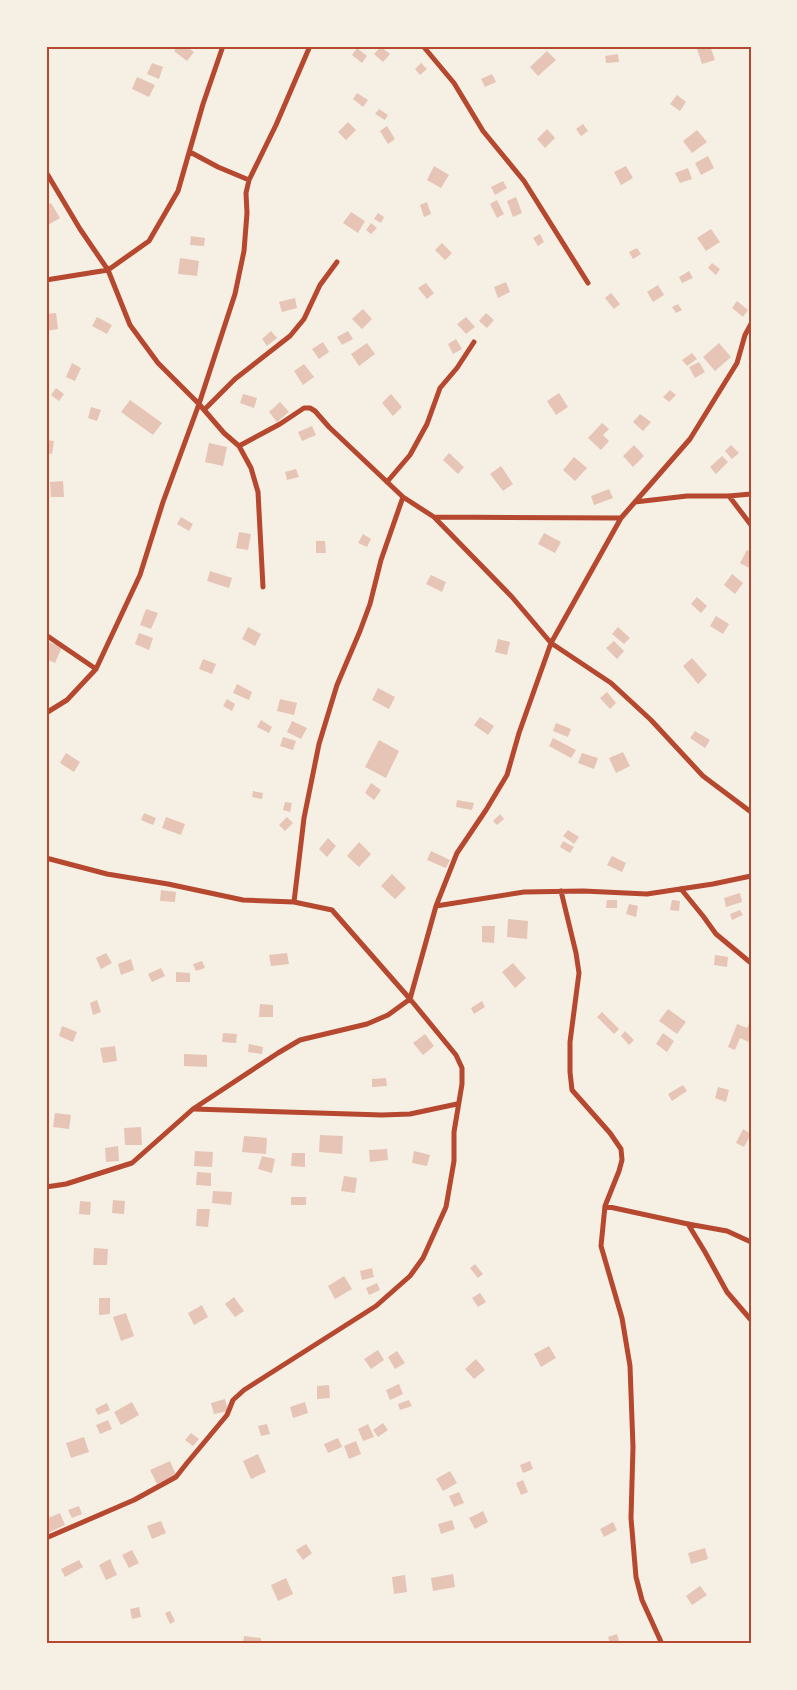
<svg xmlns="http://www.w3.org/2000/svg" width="797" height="1690" font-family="Merriweather,serif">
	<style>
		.building { fill: #e6c5b7 }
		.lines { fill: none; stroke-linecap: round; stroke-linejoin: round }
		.minor { stroke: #b5482f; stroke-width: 5 }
		.neatline { fill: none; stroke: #b5482f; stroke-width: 2 }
	</style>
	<rect width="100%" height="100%" fill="#f6efe4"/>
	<!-- building -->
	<path class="building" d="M178,46H186L194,52L187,61L174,51Z
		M706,46H710L715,60L702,64L697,49Z
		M381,47L390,54L383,62L374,54Z
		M357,48L367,56L362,63L352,55Z
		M547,51L556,60L538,76L530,67Z
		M618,54L619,62L606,63L605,56Z
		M152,63L163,67L159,79L147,74Z
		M421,63L427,69L420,75L415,69Z
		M492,74L496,82L485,87L481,79Z
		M137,77L155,85L149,97L132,89Z
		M357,93L368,100L363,107L353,99Z
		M677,95L686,102L680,111L670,104Z
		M379,109L388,115L385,120L375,114Z
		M348,122L356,130L346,140L338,132Z
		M583,124L588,131L581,136L576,129Z
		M387,126L395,139L388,144L380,131Z
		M547,129L555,138L545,148L537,139Z
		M697,130L707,142L692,153L683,141Z
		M708,156L714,168L701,175L695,163Z
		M434,166L449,175L441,188L427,180Z
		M626,166L633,178L621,185L614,172Z
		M688,168L692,179L680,183L675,173Z
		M503,181L507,188L495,195L491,187Z
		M516,197L522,213L513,217L507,201Z
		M497,200L504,214L497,218L490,204Z
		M427,202L431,214L424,217L420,205Z
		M51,203L60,218L48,225L46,222V206Z
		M351,212L365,221L358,233L343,223Z
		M378,213L384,217L381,223L374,219Z
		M371,223L377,228L371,234L366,230Z
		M711,229L720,242L706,251L697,238Z
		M540,234L544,242L538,246L533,238Z
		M191,236L205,238L204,246L190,245Z
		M442,243L452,253L445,260L435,250Z
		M637,248L641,254L633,259L629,252Z
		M180,258L199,261L197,276L178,274Z
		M712,263L720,269L716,275L708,268Z
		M689,271L693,278L682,283L679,277Z
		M506,282L510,292L498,298L494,287Z
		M426,283L434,293L427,299L418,288Z
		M658,285L664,295L653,302L647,292Z
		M611,293L620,304L614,309L605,298Z
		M295,298L297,308L282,312L279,302Z
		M737,301L748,310L743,317L732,308Z
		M678,304L682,310L676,313L672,307Z
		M363,309L372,319L362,329L352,319Z
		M56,313L58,329L46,331V314Z
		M486,313L494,320L487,328L479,321Z
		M97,317L112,325L107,334L92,326Z
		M466,317L475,327L466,334L457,324Z
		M271,331L277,338L267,346L262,339Z
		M348,331L353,339L342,345L337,337Z
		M456,339L462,349L453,354L448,344Z
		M323,342L329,352L319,359L312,349Z
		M367,343L375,354L359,366L351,354Z
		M719,343L731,357L715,371L703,357Z
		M692,353L697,359L687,366L682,360Z
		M699,362L705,372L695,378L689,367Z
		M72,363L81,368L75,381L66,377Z
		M304,364L314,377L303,385L294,371Z
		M56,388L64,394L59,401L51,395Z
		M670,390L676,395L669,402L663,397Z
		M559,393L568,407L556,415L547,401Z
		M243,394L257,398L254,408L240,403Z
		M391,394L402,407L393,416L382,403Z
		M130,400L162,423L153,435L121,412Z
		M280,402L289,412L277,422L269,412Z
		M91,407L101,410L97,421L88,418Z
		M640,414L651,422L643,431L633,422Z
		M602,423L609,429L603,435L609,441L601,450L588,438Z
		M312,426L316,435L302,441L298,432Z
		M46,440L54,441L52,454L46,453Z
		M209,443L227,447L223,466L205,462Z
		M634,445L644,456L633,467L623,456Z
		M731,445L739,453L732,459L725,451Z
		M449,453L464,467L458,474L443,460Z
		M722,456L728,462L716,474L710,467Z
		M574,457L587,468L575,481L563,470Z
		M501,466L513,484L503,491L490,474Z
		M296,469L299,477L287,480L285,472Z
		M63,481L64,497H51L50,482Z
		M609,489L613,498L594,505L591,496Z
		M181,517L193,524L189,531L177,524Z
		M239,532L251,534L248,550L236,548Z
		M544,533L561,542L555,553L538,544Z
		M363,534L371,539L367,547L358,543Z
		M316,541H325L326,553H316Z
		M747,550L751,552V569L740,563Z
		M210,571L232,578L229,588L207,581Z
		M732,574L743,583L735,594L724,585Z
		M431,575L446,582L442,592L426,584Z
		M697,597L707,606L701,613L691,604Z
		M146,609L158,613L151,629L140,625Z
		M716,616L729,624L723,634L710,626Z
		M248,627L261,634L255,646L242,639Z
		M618,627L630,638L624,644L612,634Z
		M139,633L153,638L149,650L135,644Z
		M498,639L510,642L507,655L495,652Z
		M614,641L624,651L617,659L606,648Z
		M49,642L62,647L55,663L46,659V648Z
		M692,658L707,675L698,684L683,666Z
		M203,659L216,664L212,674L199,669Z
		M237,684L252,692L249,700L233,693Z
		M378,688L395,697L389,709L372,700Z
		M607,692L616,703L610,709L600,698Z
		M227,699L235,704L232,711L223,706Z
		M280,699L297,703L294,715L277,711Z
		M480,717L494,726L488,735L474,725Z
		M261,720L272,727L269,733L257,727Z
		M292,721L307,728L301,739L287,732Z
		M556,723L571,729L568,737L553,731Z
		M695,731L710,740L705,748L690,738Z
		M283,737L296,741L293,750L280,746Z
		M553,738L576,750L571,758L549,746Z
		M379,740L399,751L386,778L365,767Z
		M623,752L630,766L616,773L609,758Z
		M66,753L80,762L74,772L60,763Z
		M582,753L598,758L594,769L578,763Z
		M371,783L381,790L374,800L365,793Z
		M253,791L263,793L262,799L252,797Z
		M457,800L474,803L472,810L456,807Z
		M285,802L292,803L290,812L283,810Z
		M144,813L156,818L153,825L141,820Z
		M500,814L504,819L497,825L493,821Z
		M166,817L185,824L181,835L162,828Z
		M287,817L293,823L285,831L279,825Z
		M568,830L579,837L574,844L563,836Z
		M328,838L336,846L327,857L319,849Z
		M563,841L574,847L570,853L560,847Z
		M359,842L371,854L359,867L347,856Z
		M431,851L450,860L446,868L427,860Z
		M612,856L626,863L622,872L607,865Z
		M392,874L406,888L395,899L381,886Z
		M161,890L176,892L175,902L160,901Z
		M740,893L742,902L726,907L724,898Z
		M607,900H617V908H606Z
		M672,900L680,901L679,911L670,910Z
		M629,904L638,906L636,917L626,914Z
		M740,910L743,915L732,920L730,914Z
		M508,919L528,921L527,939L507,937Z
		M482,926H495L494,943L482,942Z
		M106,953L112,963L101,969L96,958Z
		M287,953L289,964L271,966L269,955Z
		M715,955L728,957L727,967L714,965Z
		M131,959L134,970L121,975L118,964Z
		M202,961L205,968L196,971L193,964Z
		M513,963L526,978L515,988L502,972Z
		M161,968L165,976L152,982L148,974Z
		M176,972L190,973V982H176Z
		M97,1000L101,1012L93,1015L90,1003Z
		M482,1001L485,1007L474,1014L471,1008Z
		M260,1004L273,1005V1017H259Z
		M668,1009L686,1022L677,1034L659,1021Z
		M602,1012L619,1029L614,1034L597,1017Z
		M751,1019V1038L749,1042L740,1038L735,1050L728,1047L737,1024L747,1028Z
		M62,1026L77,1032L73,1042L59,1036Z
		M625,1031L634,1040L629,1045L621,1036Z
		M223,1033L237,1034L236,1043L222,1042Z
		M663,1033L674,1041L667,1052L656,1044Z
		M425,1034L434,1046L423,1055L413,1043Z
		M249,1044L263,1047L262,1054L248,1052Z
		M115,1046L117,1061L103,1063L100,1048Z
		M184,1054L207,1055V1067L184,1066Z
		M386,1078L387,1086L372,1087V1079Z
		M683,1085L687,1091L672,1101L668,1094Z
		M718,1087L729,1090L726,1102L715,1098Z
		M55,1113L71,1115L69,1129L53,1127Z
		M141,1127L142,1145H125L124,1128Z
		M743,1129L751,1134L744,1147L736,1143Z
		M320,1135L343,1136L342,1154L319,1152Z
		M244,1136L267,1138L266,1154L242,1152Z
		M118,1146L119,1161L106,1162L105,1148Z
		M387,1149L388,1160L370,1162L369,1150Z
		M195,1151L213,1152L212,1167L194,1166Z
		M414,1151L430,1155L427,1166L412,1163Z
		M292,1153H305V1167L291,1166Z
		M262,1156L275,1159L272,1173L258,1169Z
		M197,1172L211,1173V1186L196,1185Z
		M344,1176L357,1178L355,1193L341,1191Z
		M213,1191L232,1192L231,1205L212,1203Z
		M291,1197H306V1205H291Z
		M113,1200L125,1201L124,1214L112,1213Z
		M80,1201L91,1202L90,1215L79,1214Z
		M197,1209H210L208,1227L196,1226Z
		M94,1248L108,1249L107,1265H93Z
		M475,1264L483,1274L478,1278L470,1268Z
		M372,1268L374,1277L362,1280L360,1271Z
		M344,1276L352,1289L335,1299L328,1286Z
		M377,1283L380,1290L369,1295L366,1288Z
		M480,1293L486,1302L478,1307L472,1298Z
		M234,1297L244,1311L235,1317L225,1304Z
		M99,1298H110V1314L99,1315Z
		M202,1305L208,1317L194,1325L188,1313Z
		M126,1313L134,1336L121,1341L113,1317Z
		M549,1346L556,1358L541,1367L534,1354Z
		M378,1350L384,1360L371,1369L364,1359Z
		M397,1351L405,1363L395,1369L388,1357Z
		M476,1359L485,1370L474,1379L465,1369Z
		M399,1384L403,1394L390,1400L386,1390Z
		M329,1385L330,1398L317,1399V1386Z
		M225,1399L228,1411L214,1414L211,1403Z
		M409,1400L412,1406L400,1410L398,1404Z
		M132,1402L139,1415L121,1425L114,1412Z
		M305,1402L308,1413L293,1418L290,1407Z
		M107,1403L110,1410L98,1415L95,1409Z
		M108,1420L112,1429L100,1434L96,1425Z
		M383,1423L388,1430L378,1437L373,1430Z
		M267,1424L270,1434L261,1436L258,1426Z
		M368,1424L374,1437L363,1441L358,1429Z
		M191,1433L199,1439L193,1446L185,1440Z
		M84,1437L89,1452L71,1458L66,1443Z
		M338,1438L342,1447L328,1453L324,1444Z
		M356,1441L361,1454L349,1459L344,1446Z
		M258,1454L266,1472L251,1479L243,1461Z
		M170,1461L176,1475L157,1484L150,1470Z
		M530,1461L533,1469L523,1473L520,1465Z
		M450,1471L457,1483L443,1491L436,1479Z
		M523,1480L528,1492L521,1495L516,1483Z
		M459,1492L464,1503L454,1507L449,1496Z
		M79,1506L82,1514L72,1518L68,1510Z
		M483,1511L488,1522L475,1529L469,1518Z
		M60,1513L65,1525L48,1533L46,1519Z
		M452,1520L455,1529L441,1534L438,1524Z
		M161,1521L166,1533L152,1539L147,1526Z
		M613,1522L617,1530L604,1537L600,1529Z
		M306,1544L312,1553L303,1560L296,1550Z
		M705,1548L708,1559L691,1564L688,1553Z
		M132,1550L139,1563L129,1568L122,1555Z
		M110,1559L117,1575L106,1580L99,1565Z
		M79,1560L83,1567L65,1577L61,1569Z
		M453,1574L455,1587L433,1591L431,1578Z
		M405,1575L407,1592L394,1594L392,1577Z
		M286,1578L293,1594L278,1601L271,1585Z
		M700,1586L707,1595L692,1605L686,1596Z
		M139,1607L141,1617L132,1619L130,1609Z
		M170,1611L175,1621L170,1624L165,1613Z
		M617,1634L619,1641L610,1643L608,1637Z
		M244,1636L261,1638V1644H243Z"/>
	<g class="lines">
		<!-- minor -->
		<path class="minor" d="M423,46L454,83L483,131L524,181L588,283
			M190,152L218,167L249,180
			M46,172L80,229L108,270L130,325L158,363L199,404L224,433L239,446L280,424L304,408H310L315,411L329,427L403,497L434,517L512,597L551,643L611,683L651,720L703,776L751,812
			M46,280L108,270L149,241L178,191L203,104L223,46
			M204,410L235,379L290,336L304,319L320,285L337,262
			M239,446L251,468L258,492L263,587
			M387,482L410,455L427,424L440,388L457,368L474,342
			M729,496L751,525
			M635,502L690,439L737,363L745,335L751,324
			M434,517L621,518
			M46,635L96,669
			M46,713L67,700L96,669L140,575L163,502L199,404L235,294L244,251L247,213L246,193L249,180L276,125L310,46
			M46,858L107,874L168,884L243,900L294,902L332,910L410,999L456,1055L462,1068V1084L454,1132V1161L446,1207L423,1258L410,1276L376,1306L244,1390L233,1400L227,1415L187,1463L176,1477L134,1500L46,1538
			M681,889L703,916L716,934L751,963
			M561,891L576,953L579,973L570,1042V1072L572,1090L610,1133L621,1149L622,1160L619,1171L605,1206L601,1246L622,1318L630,1366L633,1447L631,1518L636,1577L642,1600L662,1644
			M294,902L304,818L319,744L337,685L360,631L370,604L381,560L403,497
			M436,906L524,892L583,891L647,894L713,884L751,876
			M194,1109L382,1115L410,1114L457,1104
			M46,1187L66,1184L132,1163L193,1109L278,1053L300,1040L367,1024L388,1015L410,999L436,906L457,853L486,810L507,775L519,733L551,643L621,518L635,502L687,496H729L751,494
			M605,1206L688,1224L727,1231L751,1242
			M688,1224L705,1252L727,1292L751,1320"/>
	</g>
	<!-- border -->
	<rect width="797" height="1690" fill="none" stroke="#f6efe4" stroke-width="95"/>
	<rect x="48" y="48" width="702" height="1594" class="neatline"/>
</svg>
